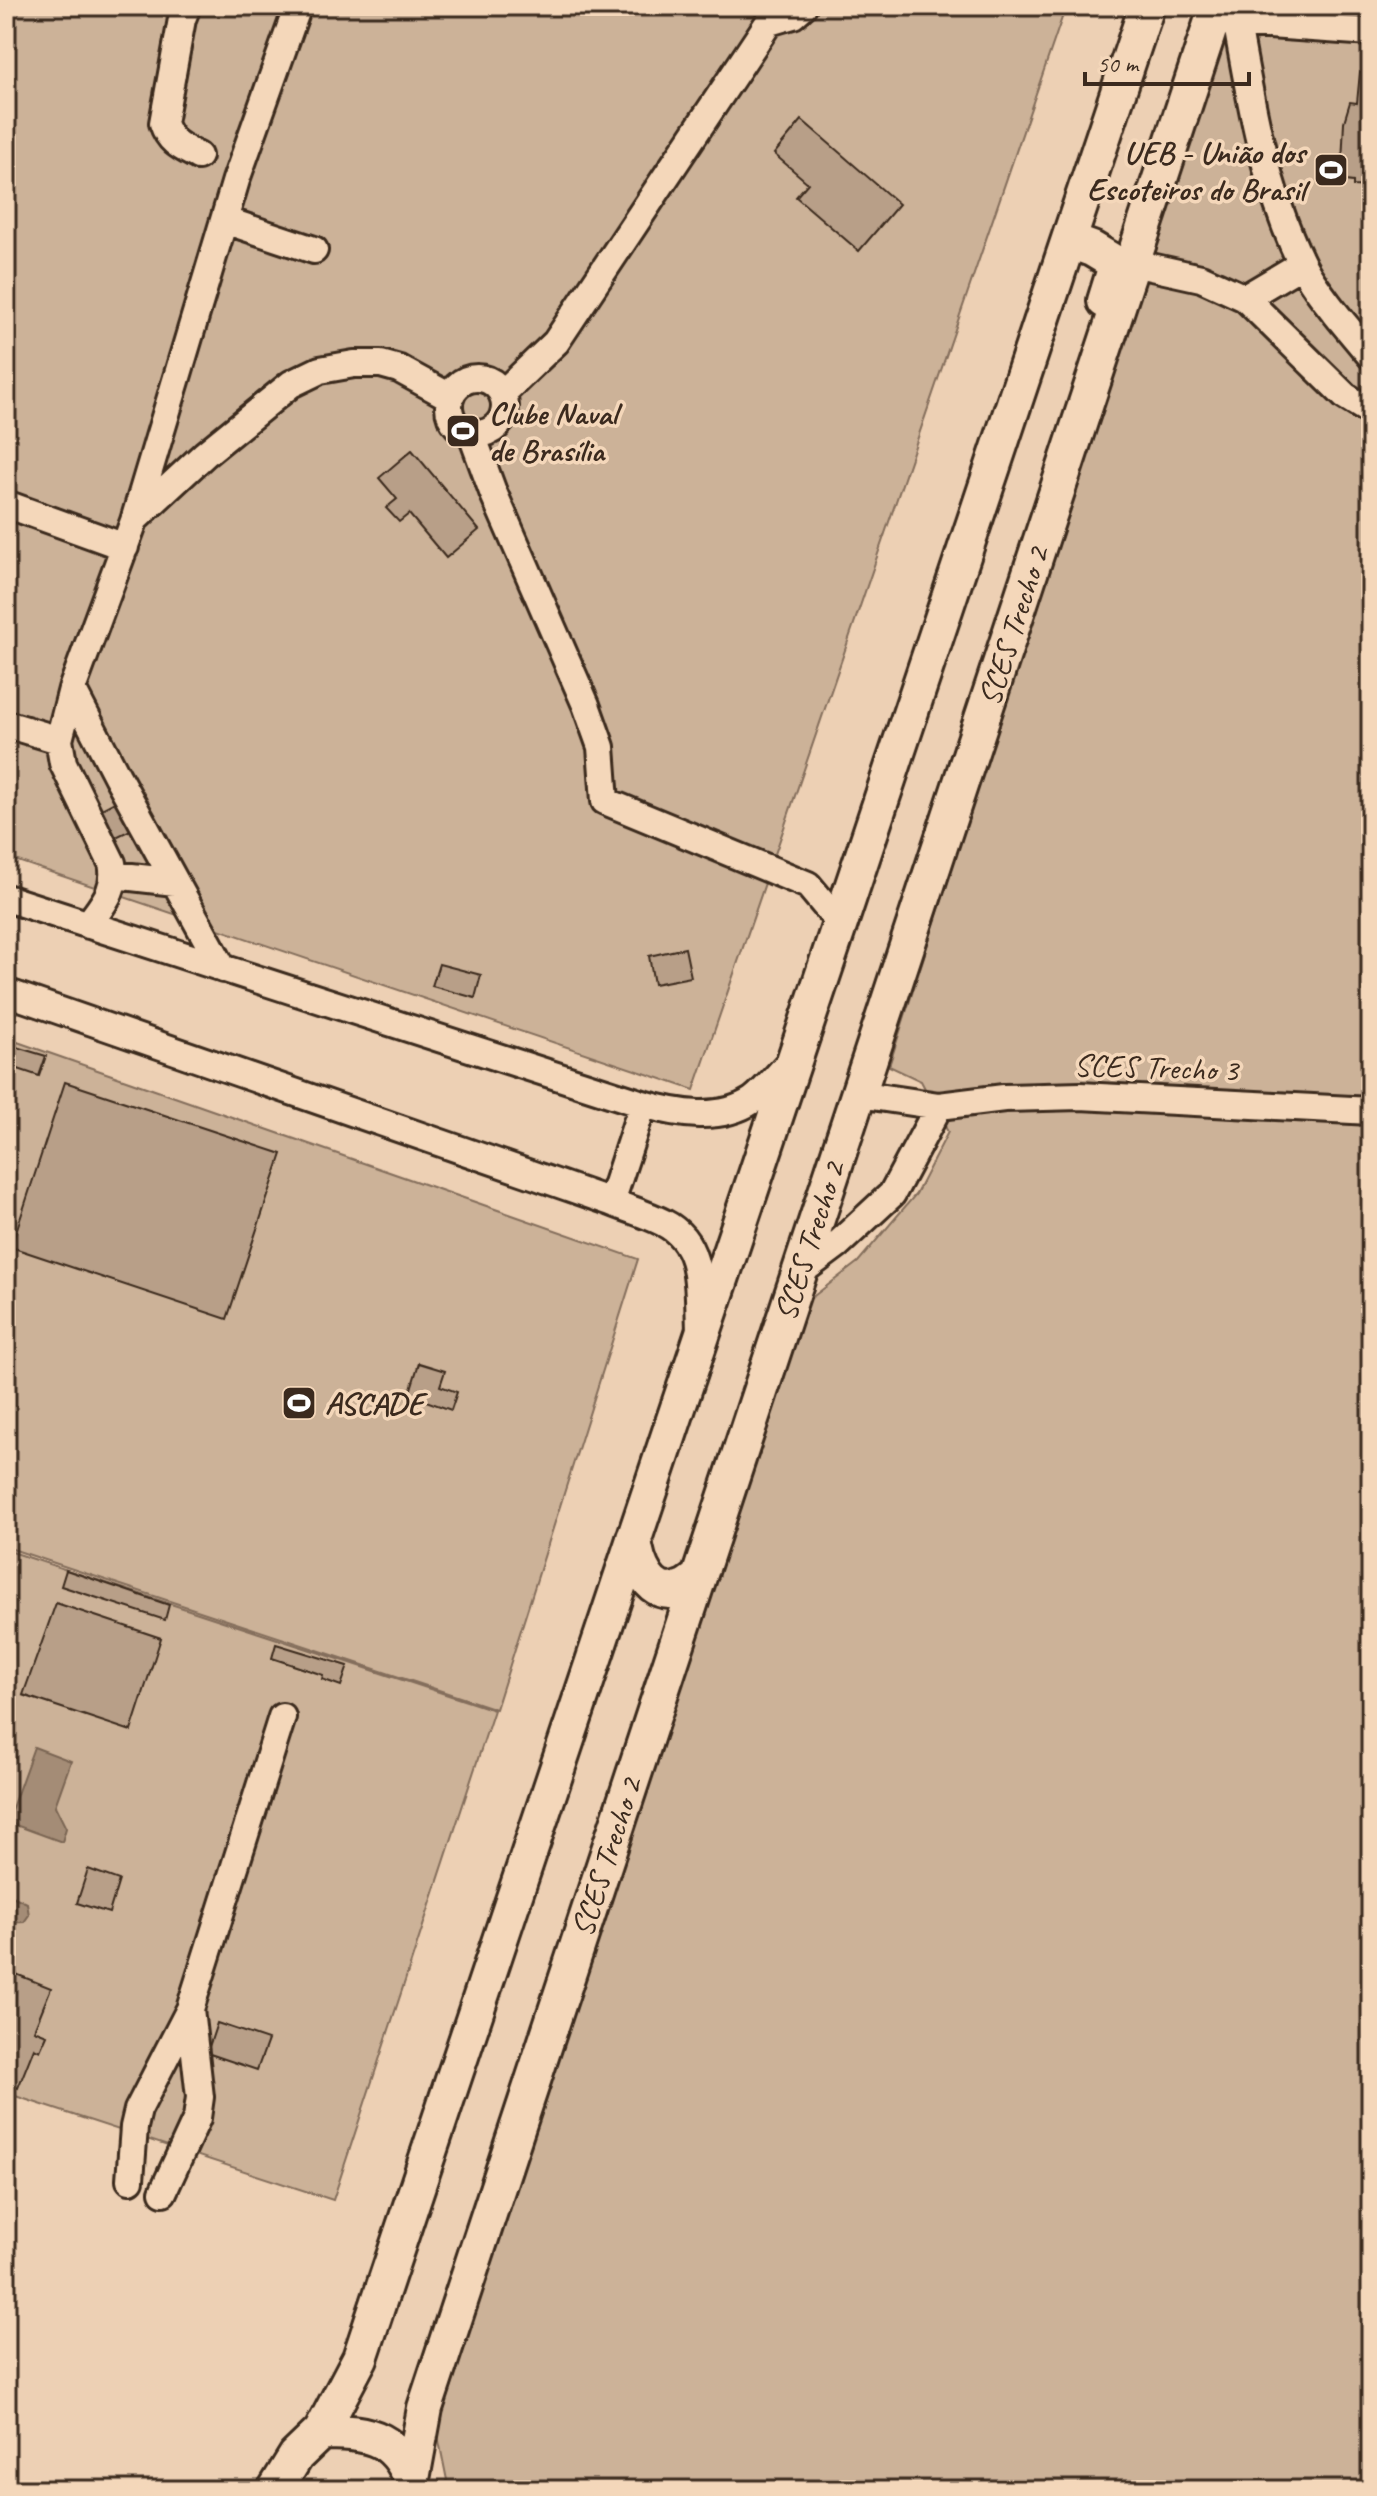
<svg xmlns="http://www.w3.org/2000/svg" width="1377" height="2496" font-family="Caveat,sans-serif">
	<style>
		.green { fill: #ccb298; stroke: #846e5b; stroke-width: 2 }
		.water { fill: #a48c76; stroke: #7a6553; stroke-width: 2 }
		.building { fill: #b89f88; stroke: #3b2a1e; stroke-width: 2 }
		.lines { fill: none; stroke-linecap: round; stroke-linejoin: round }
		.minor-casing { stroke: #3b2a1e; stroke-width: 32 }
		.major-casing { stroke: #3b2a1e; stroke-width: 40 }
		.minor { stroke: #f4d7ba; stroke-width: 26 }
		.major { stroke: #f4d7ba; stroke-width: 34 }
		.labels { text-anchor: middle; stroke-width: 7; stroke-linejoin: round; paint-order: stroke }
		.poi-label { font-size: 32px; font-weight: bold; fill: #3b2a1e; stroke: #f4d7ba; text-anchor: start }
		.street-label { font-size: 32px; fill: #3b2a1e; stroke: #f4d7ba }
	</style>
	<rect width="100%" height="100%" fill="#edd0b4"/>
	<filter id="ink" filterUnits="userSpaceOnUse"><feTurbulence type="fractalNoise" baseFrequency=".0125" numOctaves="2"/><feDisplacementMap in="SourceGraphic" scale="16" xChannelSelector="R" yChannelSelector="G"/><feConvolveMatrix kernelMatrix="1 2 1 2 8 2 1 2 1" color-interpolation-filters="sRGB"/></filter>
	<g filter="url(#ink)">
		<!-- green -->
		<path class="green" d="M6,6H1066L694,1090L6,857Z
			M1236,6H1371V2490H449L437,2431L806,1302L858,1262L916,1194L948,1132L921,1081L889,1066L1006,699Z
			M6,1038L638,1259L496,1709L6,1547Z
			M6,1550L494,1710L333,2200L6,2093Z"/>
		<!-- water -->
		<path class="water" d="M34,1747L71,1761L55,1806L66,1828L62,1842L7,1822Z
			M6,1893L27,1903L29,1915L24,1922L6,1923Z"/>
		<!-- building -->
		<path class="building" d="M1360,72H1371V187L1353,186V182L1345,181L1342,164L1344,122L1350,102L1357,103Z
			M802,120L899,204L859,251L796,197L808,183L774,154Z
			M412,450L479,530L446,558L409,514L399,522L386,508L397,499L379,478Z
			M124,797L139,826L110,840L96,812Z
			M685,948L691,977L654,984L649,956Z
			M439,964L481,975L475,998L432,986Z
			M6,1044L46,1056L39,1076L6,1065Z
			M65,1082L282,1154L227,1319L11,1247Z
			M419,1363L445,1371L440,1386L457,1392L451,1410L409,1395Z
			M66,1570L169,1605L165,1620L61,1586Z
			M56,1603L161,1638L131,1731L23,1695Z
			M276,1644L348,1666L341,1686L322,1679L323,1675L272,1658Z
			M88,1869L119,1880L109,1913L77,1903Z
			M6,1970L51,1988L34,2030L47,2035L40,2051L34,2048L18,2088L6,2084Z
			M217,2023L268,2040L257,2070L207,2053Z"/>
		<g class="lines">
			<!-- minor casing -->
			<g class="minor-casing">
				<path id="minor" d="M187,6L182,19L163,123C169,142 181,147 198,156
					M1223,22L1371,32
					M1237,24C1251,104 1265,187 1301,262C1314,290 1350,331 1371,356
					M224,220L314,250
					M1133,263L1201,278L1245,298L1345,396L1371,412
					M1245,298L1302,264
					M449 406a28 28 0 1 1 56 0a28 28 0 1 1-56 0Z
					M503,393L556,342L769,22L793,15L803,6
					M472,435L493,492L586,705L601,747L605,801L808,885L839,922
					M6,504L125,547
					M136,518L205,454L291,384L320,370L354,364H381L399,369L450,397
					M72,689L117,776L223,969
					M6,724L59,740
					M114,875L175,882
					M6,898L643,1104C678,1114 720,1122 753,1100C767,1089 780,1072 793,1059
					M88,925C102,905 118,889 112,863L63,763L59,740L72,689L134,521L236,180L298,6
					M6,992L611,1202C628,1209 647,1214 664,1223C704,1243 698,1290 700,1329
					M858,1094L939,1106L1004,1098L1080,1096L1371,1111
					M611,1202L643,1104
					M798,1274L838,1244L892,1194L939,1106
					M130,2180L134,2127L138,2110L190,2009L282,1717
					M163,2192L197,2118L200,2097L190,2009"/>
			</g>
			<!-- major casing -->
			<g class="major-casing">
				<path id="major" d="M1070,241L1092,249L1112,261L1114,272L1105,301
					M634,1538C636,1561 649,1602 682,1588C688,1586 693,1581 698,1578
					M321,2432C370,2431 400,2438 415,2490
					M412,2479L425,2408L1217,6
					M275,2490L296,2456L321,2432L360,2358L1147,6"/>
			</g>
			<!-- minor -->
			<use href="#minor" class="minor"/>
			<!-- major -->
			<use href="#major" class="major"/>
		</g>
	</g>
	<!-- icons -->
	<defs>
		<g id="stadium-square" transform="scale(1.8)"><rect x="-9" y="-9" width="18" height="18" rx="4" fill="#3b2a1e" stroke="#f4d7ba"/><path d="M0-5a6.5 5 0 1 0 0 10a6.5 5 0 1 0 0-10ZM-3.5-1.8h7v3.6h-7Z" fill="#fff"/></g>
	</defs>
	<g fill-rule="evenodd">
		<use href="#stadium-square" x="1331" y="170"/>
		<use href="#stadium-square" x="463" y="431"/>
		<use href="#stadium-square" x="299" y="1403"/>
	</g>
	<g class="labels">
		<!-- poi labels -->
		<g class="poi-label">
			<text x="1305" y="163" text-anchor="end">UEB - União dos<tspan x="1305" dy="37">Escoteiros do Brasil</tspan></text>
			<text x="489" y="424">Clube Naval<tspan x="489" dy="37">de Brasília</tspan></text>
			<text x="325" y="1414">ASCADE</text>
		</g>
		<!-- street labels -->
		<g class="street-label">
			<text transform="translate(1013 626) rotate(-72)" y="11">SCES Trecho 2</text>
			<text transform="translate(1156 1067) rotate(2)" y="11">SCES Trecho 3</text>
			<text transform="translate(809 1241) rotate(-72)" y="11">SCES Trecho 2</text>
			<text transform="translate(606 1857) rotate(-72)" y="11">SCES Trecho 2</text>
		</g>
	</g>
	<!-- margin -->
	<rect width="1377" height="2496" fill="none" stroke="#f4d7ba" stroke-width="32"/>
	<rect x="16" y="16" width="1345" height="2464" fill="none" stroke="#3b2a1e" stroke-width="3" filter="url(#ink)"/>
	<!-- scale -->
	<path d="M1085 72v12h164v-12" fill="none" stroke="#3b2a1e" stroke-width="4"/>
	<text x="1097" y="72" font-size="24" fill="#3b2a1e" stroke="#f4d7ba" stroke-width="6" paint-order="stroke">50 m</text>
</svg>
